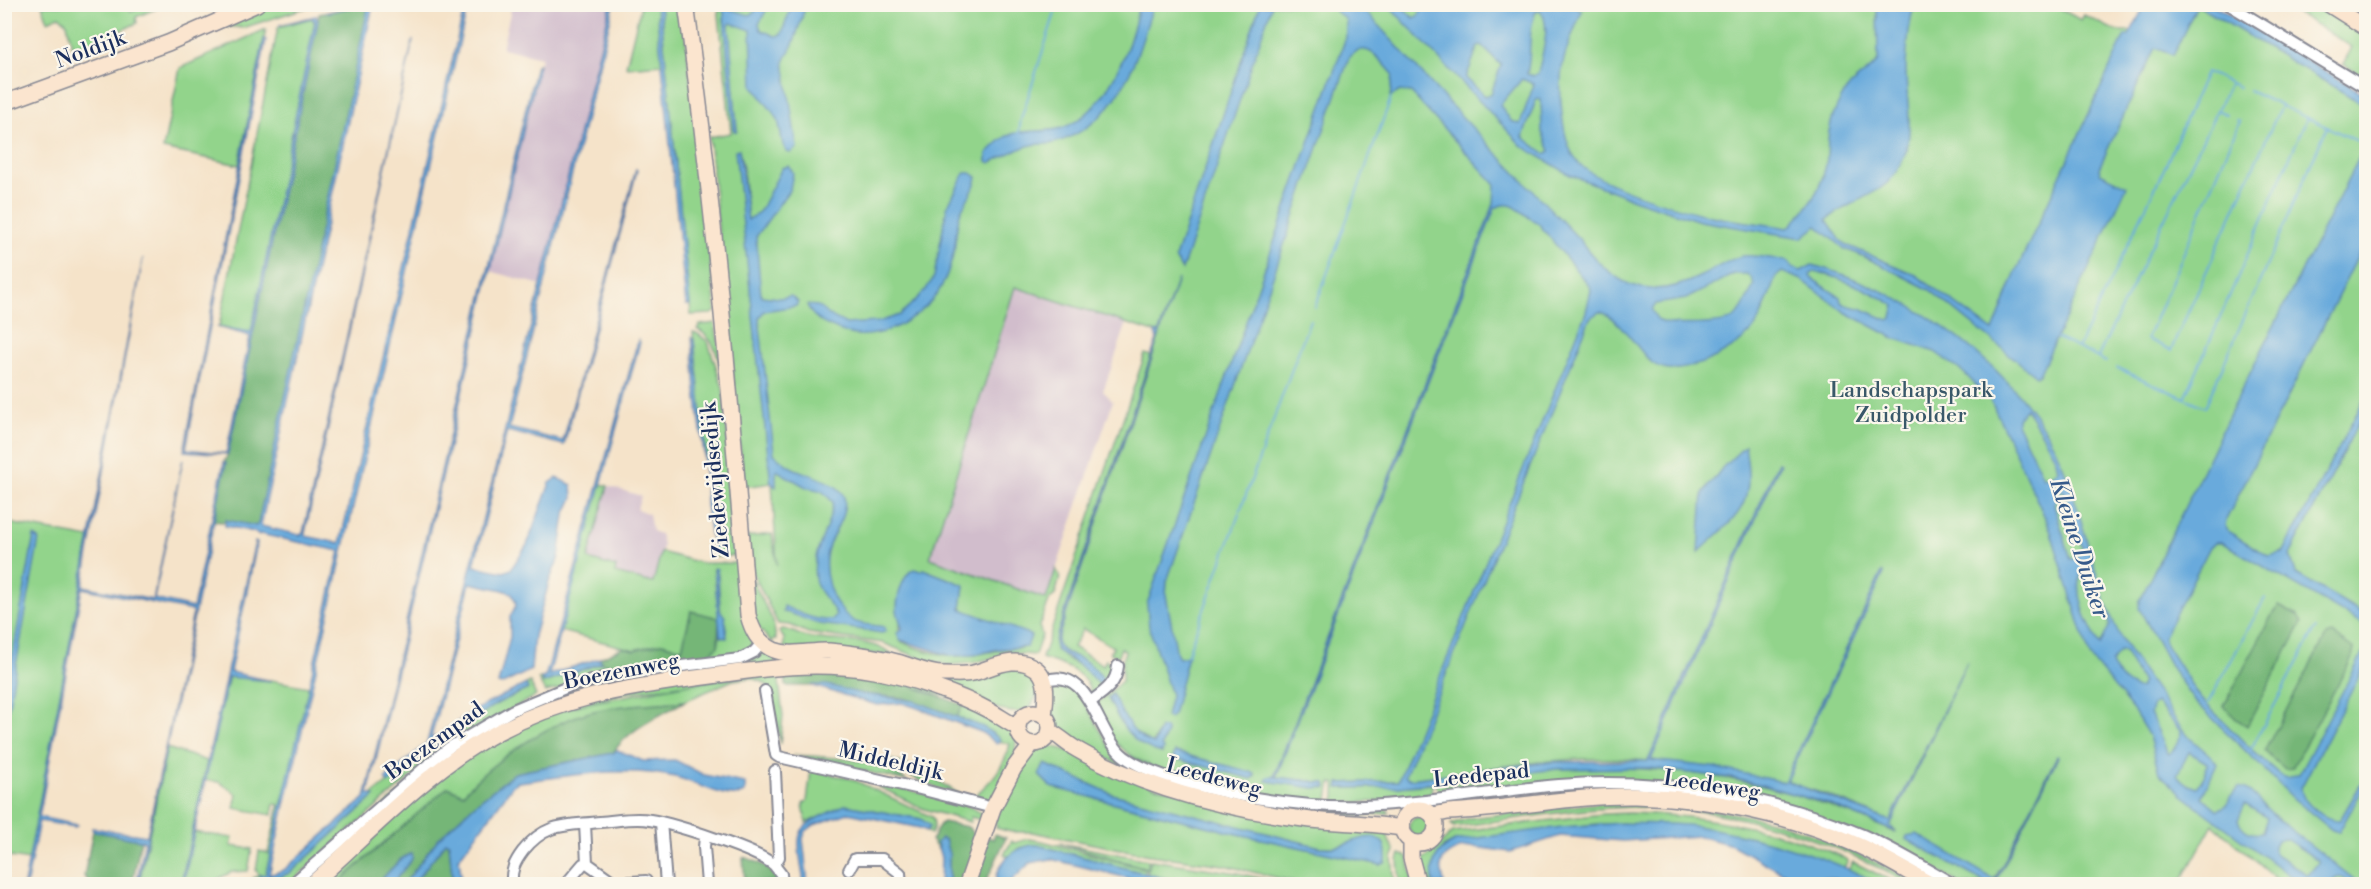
<svg xmlns="http://www.w3.org/2000/svg" width="2371" height="889" font-family="'Libre Bodoni',serif">
	<style>
		.industrial { fill: #d1bdcc }
		.green { fill: #92d48b; stroke: #568274; stroke-width: 1.5; fill-rule: evenodd }
		.forest { fill: #75b677; stroke: #48726a; stroke-width: 1.5 }
		.water { fill: #69aadc; stroke: #426c9d; stroke-width: 1.5; fill-rule: evenodd }
		.lines { fill: none; stroke-linecap: round; stroke-linejoin: round }
		.stream { stroke: #69aadc; stroke-width: 2 }
		.street-casing { stroke: #888994; stroke-width: 14 }
		.secondary-casing { stroke: #888994; stroke-width: 18 }
		.street { stroke: #fff; stroke-width: 10 }
		.secondary { stroke: #fbe5cf; stroke-width: 15 }
		.labels { text-anchor: middle; stroke-width: 4.5; stroke-linejoin: round; paint-order: stroke }
		.street-label { font-size: 22px; fill: #1b2f5e; stroke: #fbf7ec }
		.park-label { font-size: 22px; fill: #395869; stroke: #fbf7ec }
		.water-label { font-size: 24px; font-style: italic; fill: #365a8a; stroke: #fbf7ec }
	</style>
	<rect width="100%" height="100%" fill="#fbf7ec"/>
	<filter id="ink" filterUnits="userSpaceOnUse"><feTurbulence type="fractalNoise" baseFrequency=".0167" numOctaves="2"/><feDisplacementMap in="SourceGraphic" scale="12" xChannelSelector="R" yChannelSelector="G"/><feConvolveMatrix kernelMatrix="1 2 1 2 8 2 1 2 1" color-interpolation-filters="sRGB"/></filter>
	<filter id="wash" filterUnits="userSpaceOnUse"><feTurbulence type="fractalNoise" baseFrequency=".008" numOctaves="4" result="noise"/><feDisplacementMap in="SourceGraphic" scale="24" xChannelSelector="R" yChannelSelector="G"/><feGaussianBlur stdDeviation="1.35" result="paint"/><feColorMatrix in="noise" values="0 0 0 0 0 0 0 0 0 0 0 0 0 0 0 0 0 1.4 0 .05"/><feComposite in="paint" operator="in"/></filter>
	<g filter="url(#wash)">
		<rect width="100%" height="100%" fill="#f5e3c9"/>
		<!-- industrial -->
		<path class="industrial" d="M512,5H611L541,285L490,271L541,57L502,48Z
			M1015,287L1127,323L1103,391L1113,401L1046,599L930,558Z
			M608,486L641,496L637,509L649,514L652,531L660,534L663,545L653,583L615,572L616,568L588,559Z"/>
		<!-- green -->
		<path class="green" d="M2051,4L2081,20L2084,15L2116,31H2184L2197,5L2366,106V396L2285,551L2279,554L2272,569L2366,626V884H2282L2213,824L2182,880L2184,884H2001L1996,881L2000,869L1994,880L1917,835L1907,839L1988,884H1960L1898,848L1654,782L1439,795L1436,784C1476,778 1517,771 1558,769C1678,762 1785,782 1894,832L1896,831L1890,827V821L1825,794L1789,783L1788,780L1784,782L1651,761L1652,756L1647,761C1569,753 1488,769 1410,779L1405,776L1398,781L1339,783V788L1398,787L1432,784L1431,796L1395,801L1335,803V783H1331L1328,799L1325,803C1267,795 1162,786 1118,745C1108,736 1102,717 1095,705L1122,681V663L1125,651L1121,648L1118,657L1110,653L1113,647L1083,629L1073,647L1103,665L1106,660L1113,667L1114,675L1097,694L1091,695C1088,671 1062,665 1042,658L1145,354L1151,356L1055,641V644L1065,658L1081,666L1099,684L1103,679C1097,673 1091,666 1084,661C1075,654 1059,654 1057,641L1160,334L1015,287L930,558L1046,599L1056,569L1060,577L1055,595L1050,599L1039,626L1042,635L1035,655L1012,653L972,663L948,665L920,658L883,643L808,633L790,625L778,624L750,567L746,537L772,534L777,565L772,483L744,487L709,137L731,133L718,5H723L735,131H737L726,5ZM736,150H739L743,168L771,480ZM923,569L964,585L961,604L964,612L1030,636L1022,648C1005,648 991,652 975,655C951,659 921,651 900,641C897,617 909,592 917,570L920,571ZM1108,697L1132,730L1152,744L1160,728H1165L1167,732L1161,746L1162,753C1132,745 1120,724 1108,697ZM1175,752L1255,774L1252,779L1173,758ZM1283,759L1276,777L1326,783V788L1266,781L1268,777L1274,778Z
			M42,5H127L131,12L136,10L133,5H165L136,17L137,23L105,38L72,47L67,23L59,16L48,21Z
			M263,5H314L243,28L219,25Z
			M641,5H656L662,64L627,67L626,66Z
			M660,5H682L716,311L712,314L691,315Z
			M2284,5H2319L2366,34V78L2343,64L2352,47Z
			M312,18L315,24L251,333L219,327L278,27Z
			M266,29L239,165L163,149L180,68Z
			M715,323L726,383C720,365 716,338 697,329L700,325Z
			M693,332L698,334L708,342L723,388L738,555L715,557Z
			M2366,408V615L2296,574L2290,555Z
			M601,484L608,486L588,559L616,567L615,573L653,583L661,552L701,563H738L753,640L750,652L545,692L538,679L541,678L543,683L601,663L619,666L718,646L720,636L722,637L718,574L714,570L719,618L691,612L682,649L662,643L634,650L560,631Z
			M4,522L90,538L29,860L5,856Z
			M749,574L773,621L776,639L772,640L773,644L755,624Z
			M781,629C791,629 797,635 807,637C835,643 870,637 894,655L784,648V638L779,632Z
			M766,652L839,657L930,677L1020,668L1034,676L1038,683V694L1030,708L1019,712H1011L811,661L519,716L306,884H298C380,811 466,720 575,689C631,673 689,669 746,661Z
			M778,672L783,716L780,744L774,705L768,686L761,681L750,678L733,680L685,701L630,706L499,762L463,794L392,835L337,884H320L436,780L478,749L542,716L622,693Z
			M229,676L271,680L309,687L266,873V875H260L266,880L276,879L291,872L375,796L373,794L438,742L435,737L439,735L444,743L443,749L293,880L282,884H253V878L260,875L256,871L259,851L268,853L279,805L274,804L272,815L234,808L237,794L219,782L205,780Z
			M1057,681L1073,683L1110,747L1191,787L1388,810L1389,813C1345,820 1302,813 1258,805C1197,793 1136,777 1082,745C1075,740 1060,735 1055,728C1045,716 1050,693 1057,681Z
			M530,682L536,696L453,741L444,731L447,729L450,733L500,702L528,689L526,684Z
			M963,705L1014,731C1022,754 1003,779 993,799C986,802 979,802 973,797C991,782 1004,768 1010,744L999,741L1000,739C987,728 973,723 957,717Z
			M1043,744L1074,752L1155,787L1387,829L1389,841L1395,851L1392,858L1395,884H1304L1223,865L1150,855L1032,832H1011L996,828L997,824L993,823L1032,750ZM1045,764L1112,794L1320,847H1335L1362,839L1386,862L1381,865L1238,834L1051,787L1039,775Z
			M167,748L207,761L181,884H139Z
			M794,755C830,757 877,758 907,781Z
			M892,760L920,770L959,794C934,789 914,778 893,766Z
			M811,770L852,779L932,817C935,824 934,828 931,834L925,831H927L921,819L845,805L806,823L803,804L807,801Z
			M877,784C899,789 974,800 984,817L981,820L971,817L970,822L924,809L879,787Z
			M1645,802C1683,806 1721,810 1758,818C1815,831 1867,857 1918,884H1908C1832,839 1733,808 1644,807C1581,807 1517,819 1454,827L1451,824L1470,818L1598,803Z
			M1629,813C1692,815 1756,824 1815,846C1825,850 1840,854 1848,861L1843,869L1802,852L1752,837L1693,826L1596,824L1455,841L1443,847L1433,880L1434,884H1423V859L1428,856L1453,832L1602,814Z
			M1409 827a10 10 0 1 1 20 0a10 10 0 1 1-20 0Z
			M194,832L233,838L231,846L252,849L248,871L231,872L209,884H183Z
			M1028,839L1042,841L1146,869L1144,873L1037,845L1019,848L1008,857L1004,854L1012,841L1014,843Z
			M1059,843L1149,860L1147,868Z
			M1400,854L1408,857L1413,884H1400L1398,860Z
			M1151,860L1238,873L1284,884H1186L1147,874Z
			M1853,862L1898,884H1878L1848,870Z"/>
		<!-- forest -->
		<path class="forest" d="M360,5L368,6L367,20L258,525L256,526L214,521L226,463L224,462L228,454L319,14Z
			M2279,606L2298,616L2302,623L2247,726L2236,719L2224,706L2273,613Z
			M691,611L719,618L718,646L708,656L619,666L601,663L600,658L623,647L634,650L662,643L682,649Z
			M2333,634L2354,649L2352,658L2292,768L2286,769L2271,758L2265,750L2326,636Z
			M845,672L908,685L963,705L957,717L904,698L862,694L817,686H786L785,676L787,674Z
			M685,701C660,716 629,728 613,753L515,773L474,805L438,839L404,884H392L411,859L412,853L401,859L377,884H337L448,787L463,794C491,762 548,723 590,712C620,704 654,704 685,701Z
			M943,822L968,827L978,840L963,884H949C950,869 950,855 945,840L937,843L940,852L931,840C936,835 937,825 943,822Z
			M93,831L141,840L132,884H91L84,876Z
			M995,834L1006,838L985,884H972L988,837L993,839Z
			M446,842L449,843L453,884H413Z
			M743,857C760,862 769,866 778,881L745,884Z"/>
		<!-- water -->
		<path class="water" d="M611,4L614,5L509,428L563,441L636,169L637,170L564,445L507,431L474,566L504,572L511,569L527,545L550,483L557,478L572,485L573,498L565,515L559,557L549,582L534,636L531,670L501,685L498,684L510,637V617L516,605L515,600L511,593L503,590L470,583L431,738L435,737L438,742L389,783L385,779L427,743Z
			M355,5H373L261,526L300,535L303,533L413,40L305,533V536L340,543L465,5H468L269,875L284,870L365,798L536,65L539,64L368,794L375,796L291,872L276,879L260,880V875H265L266,873L340,551L260,534L258,535L254,532L225,526V520L256,526L258,524L368,8L366,5H360L325,13Z
			M656,5H660L690,305H686Z
			M723,5H728L729,9L749,15L754,13L758,5H769L759,24L761,30L775,36L781,35L792,5H806L794,42L784,62L797,148L790,153L787,152L783,145L778,119L753,86L751,30L731,23L729,25L737,131H734Z
			M1139,5H1153C1136,62 1119,124 1054,143C1047,145 1039,143 1032,145C1017,148 1003,157 990,163L987,161V153C994,147 1002,136 1012,134C1028,129 1045,133 1062,128C1107,113 1131,47 1139,5Z
			M1260,5H1272L1182,270L1175,258Z
			M1329,5H1360L1446,100L1579,239C1613,285 1646,304 1701,276C1712,271 1732,257 1743,256C1754,255 1779,259 1789,262L1792,268L1801,271L1812,265C1907,289 2026,371 2063,466C2085,521 2093,581 2119,634C2131,657 2147,677 2162,699C2170,711 2178,725 2188,736C2197,746 2210,752 2217,764L2202,797L2218,810L2225,806L2238,787L2246,789L2280,821L2360,884H2352L2342,877L2336,878L2329,884H2301L2182,795L2159,773L2149,736L2135,713L2090,657L2049,526L1991,401L1964,373L1935,352L1894,338L1845,312L1802,280L1782,272L1776,277C1770,292 1761,322 1751,332C1732,352 1677,383 1651,362C1639,351 1614,311 1599,312L1590,318L1405,776L1410,779L1551,762L1648,761L1778,462L1780,463L1651,760L1712,767L1784,782L1882,572L1884,573L1787,781L1890,821L1967,662L1890,826L1896,832L1828,804L1758,784L1730,778L1649,768L1557,769L1398,787L1338,788L1339,783L1398,781L1586,312L1591,290L1590,287L1538,223C1522,216 1514,197 1495,208L1276,777L1326,783L1327,787L1314,788L1266,781L1268,777H1274L1494,204L1495,184L1411,93L1400,91L1390,97L1393,74C1381,61 1366,37 1349,58L1167,581L1166,595L1177,655L1179,658L1188,656L1173,715L1169,718L1166,717L1171,695L1149,627L1147,604L1346,37V20ZM1815,271C1843,279 1871,290 1895,306L1892,318L1889,320C1879,317 1870,312 1860,308C1853,306 1847,307 1841,302L1840,297L1811,278L1810,275ZM1734,274H1747L1752,279L1754,285C1748,296 1744,309 1734,318C1726,325 1670,327 1660,321C1656,319 1654,314 1652,310L1656,304L1686,299ZM2026,408L2042,434L2056,460L2058,470L2050,476L2043,477L2017,423V418ZM2059,491H2064L2083,549L2076,559H2071L2054,505ZM2092,572L2098,595L2107,610L2110,625L2100,645C2088,625 2075,597 2081,574ZM2120,651H2124L2142,683L2141,688L2136,689C2127,684 2113,674 2111,663ZM2157,703L2181,732L2178,744L2169,754L2167,753L2164,744L2150,713L2153,705ZM2189,752L2207,763L2206,773L2197,788L2189,785L2177,775ZM2245,804L2267,818L2262,833C2251,835 2243,831 2238,820ZM2286,839L2318,860V863L2308,875L2274,853V846L2277,840Z
			M1388,5H1400L1414,18L1419,15L1423,5H1578V9L1582,11C1575,28 1567,45 1563,63C1558,87 1561,136 1574,157C1589,183 1672,206 1702,214C1730,221 1759,223 1788,228C1805,212 1820,192 1825,169C1829,156 1826,141 1830,127C1832,117 1837,106 1842,97C1851,80 1867,75 1878,61L1877,9L1881,5H1914C1909,24 1907,45 1906,65C1905,107 1921,145 1890,180C1877,195 1844,204 1827,220L1841,241L1849,246L1916,275L1993,331L2015,274L2125,35H2129L2145,5H2197L2173,55L2155,48L2099,168L2100,173L2127,186L2039,375L2036,376L1930,290L1863,256L1845,249L1817,226L1802,238L1700,221L1636,200L1570,175L1522,146ZM1540,10C1552,25 1542,55 1538,73L1533,76L1527,74C1532,53 1527,32 1536,11ZM1481,45L1501,65L1491,94L1485,96L1466,78L1478,46ZM1522,79L1534,84L1520,124L1511,121L1500,105ZM1541,99L1542,132L1550,151L1545,154L1523,137L1536,100Z
			M2197,5H2213L2366,95V106Z
			M316,16L318,21L228,454L184,451L264,39L266,40L186,449L223,453H226L227,449L250,336L217,327L251,332L315,21L311,18L279,25Z
			M2366,144V240L2226,520L2225,526L2229,532L2268,556L2283,553L2366,396V408L2290,555L2296,574L2366,615V626L2221,542H2215L2210,547L2163,638L2166,645L2199,697L2251,749L2281,776L2287,778L2299,774L2366,647V663L2301,788C2302,803 2325,821 2340,820L2366,775V783L2339,832L2332,830L2294,799L2194,700L2172,669L2139,608L2140,600L2238,397Z
			M739,149L748,220L760,211L782,168L789,166L793,173L790,189L756,237L761,296L780,298L791,296L798,302L796,306L764,311L759,318L774,454C780,459 786,465 793,468C805,474 840,482 844,497C848,513 834,531 829,545C820,570 830,604 852,620C859,625 875,625 884,627L886,631L882,633C861,629 841,627 820,624C807,622 796,613 783,612L784,606C799,613 815,621 832,620L836,615C832,603 820,596 816,583C808,554 831,530 833,502L822,491L806,487L776,470V487L771,483L735,150Z
			M965,173H971L977,177C975,191 964,202 960,214C956,226 956,239 954,251C945,290 931,309 896,327C881,334 862,338 847,333C830,327 814,322 807,305L818,306L827,314L846,324L878,322L900,315L925,291L934,277L947,207Z
			M143,258L83,586L153,600L183,459L154,599L193,608L224,462L226,463L138,884H136L145,841L93,831L92,828L147,836L193,613L192,611L82,588L39,817L77,825L75,827L39,821L27,882L24,884Z
			M1178,279L1057,641C1059,654 1073,654 1083,660C1092,665 1102,675 1106,685L1102,687L1081,666L1056,650L1055,641L1157,339L1155,333L1159,332Z
			M692,338L694,340L716,549L713,551L706,505L704,454L696,392Z
			M638,340L640,342L549,675L600,658L601,663L543,683L541,678L545,677L549,664Z
			M1745,446C1755,508 1741,512 1699,552L1703,493L1723,467Z
			M34,536L39,539L5,727V698Z
			M255,542L257,543L230,672L271,681L228,677L183,884H181Z
			M714,568L717,569L720,610L725,617L727,638L720,636Z
			M914,569L920,571L923,569L964,585L961,609L1026,633L1031,636L1027,647L998,649L974,655L952,656L900,640L897,633L902,629C901,622 897,615 897,609C897,596 903,574 914,569Z
			M526,684L528,689L500,702L450,733L447,729L475,710Z
			M810,685H827L862,694L915,701L983,727L1000,739L997,744L981,732L915,707L902,703L877,705Z
			M1112,694C1123,713 1131,737 1154,744L1160,728H1165L1167,732L1161,746L1163,749L1162,753C1131,746 1121,724 1108,698Z
			M617,750L643,761L675,760L704,775L745,783V793C726,802 695,781 675,777C624,765 569,776 518,782L513,785L459,858L462,884H453L449,843L446,842L413,884H404L438,839L474,805L515,773L613,753Z
			M1175,752L1254,773L1255,775L1252,779L1173,758Z
			M2057,756L2058,757L1996,881L2001,884H1988L1906,839L1907,836L1917,834L1995,880Z
			M1045,764L1112,794L1320,847C1325,847 1330,848 1334,847C1347,846 1369,831 1380,840C1387,844 1386,855 1386,862L1381,865L1238,834L1051,787L1039,775Z
			M845,805L921,819L930,826L927,831L920,828L848,813L814,825L805,832L803,839L808,884H804C796,827 790,830 845,805Z
			M1622,823C1646,824 1671,823 1695,826C1754,835 1827,855 1878,884H1849L1835,879L1802,877L1781,872L1732,845L1699,836L1623,841L1560,836L1510,852L1474,847L1461,848L1451,853L1443,859L1441,866L1444,884H1434C1429,864 1437,850 1455,841L1562,827Z
			M941,838L945,840L949,854V884H940L941,858L937,843Z
			M1032,845H1037L1186,884H1152L1051,859L1030,863L1008,884L996,883C996,863 1014,848 1032,845Z
			M412,853V859L392,884H377L401,859Z"/>
		<g class="lines">
			<!-- stream -->
			<path class="stream" d="M2249,91L2366,145
				M2217,110L2226,114
				M2237,120L2240,121L2147,339L2171,350L2281,106
				M1019,133L1021,119L1055,13
				M1315,307L1391,98
				M2057,338L2078,348L2164,169L2206,72L2239,87
				M2078,348L2106,362
				M2098,357L2230,83
				M2117,368L2205,407L2327,127
				M2185,398L2307,118
				M1187,656L1310,320
				M2207,705L2265,598
				M2251,749L2316,628"/>
		</g>
	</g>
	<g filter="url(#ink)">
		<g class="lines">
			<!-- street casing -->
			<g class="street-casing">
				<path id="street" d="M2228,4L2366,88
					M1044,681C1091,663 1096,736 1125,757C1149,775 1202,787 1232,794C1275,802 1320,808 1364,806C1429,803 1494,791 1559,785C1662,777 1769,795 1863,835C1894,849 1924,867 1953,884
					M765,691L776,755L779,757L916,788L993,808
					M1090,702C1104,692 1116,685 1118,666
					M775,771L779,857L774,865L781,874L782,884
					M661,822L666,884
					M705,837L704,847L707,884
					M587,863L615,883L646,881
					M849,870L855,859H882L900,873L901,884
					M292,884L423,769L450,747L513,710L570,686L599,679L665,668L740,659L754,652L762,643
					M512,884C511,870 514,863 523,851C546,822 566,826 600,822C617,821 634,817 650,820C674,824 757,850 774,865
					M566,884L583,864L587,863L585,824"/>
			</g>
			<!-- secondary casing -->
			<g class="secondary-casing">
				<path id="secondary" d="M686,4C714,207 732,411 748,615C752,630 758,643 774,650C791,657 811,650 829,651C851,653 875,656 897,662C913,666 929,675 946,674C955,674 964,675 973,673C993,668 1015,654 1035,668C1049,677 1046,700 1044,715
					M2328,4L2366,28
					M4,103L168,43L257,4
					M1018 728a16 16 0 1 1 32 0a16 16 0 1 1-32 0Z
					M1050,731C1059,736 1067,744 1076,749C1146,790 1231,810 1311,820C1342,823 1372,823 1402,828
					M1402 826a17 17 0 1 1 34 0a17 17 0 1 1-34 0Z
					M1433,815L1448,812C1510,809 1575,795 1635,796C1710,798 1789,814 1857,845C1882,856 1906,871 1930,884
					M1411,841V858L1418,884
					M312,884C365,837 421,777 482,741C557,697 627,687 711,676C766,668 819,661 874,671C908,677 959,694 990,711C999,716 1007,722 1017,727
					M967,884L993,808L1014,768L1032,744"/>
			</g>
			<!-- street -->
			<use href="#street" class="street"/>
			<!-- secondary -->
			<use href="#secondary" class="secondary"/>
		</g>
	</g>
	<g class="labels">
		<!-- street labels -->
		<g class="street-label">
			<text transform="translate(90 48) rotate(-20)" y="8">Noldijk</text>
			<text transform="translate(714 480) rotate(-95)" y="8">Ziedewijdsedijk</text>
			<text transform="translate(621 670) rotate(-11)" y="8">Boezemweg</text>
			<text transform="translate(434 740) rotate(-36)" y="8">Boezempad</text>
			<text transform="translate(891 760) rotate(13)" y="8">Middeldijk</text>
			<text transform="translate(1481 774) rotate(-6)" y="8">Leedepad</text>
			<text transform="translate(1214 776) rotate(15)" y="8">Leedeweg</text>
			<text transform="translate(1712 784) rotate(9)" y="8">Leedeweg</text>
		</g>
		<!-- park labels -->
		<g class="park-label">
			<text x="1911" y="397">Landschapspark<tspan x="1911" dy="25">Zuidpolder</tspan></text>
		</g>
		<!-- water labels -->
		<g class="water-label">
			<text transform="translate(2080 548) rotate(72)" y="8">Kleine Duiker</text>
		</g>
	</g>
	<!-- margin -->
	<rect width="2371" height="889" fill="none" stroke="#fbf7ec" stroke-width="24"/>
</svg>
